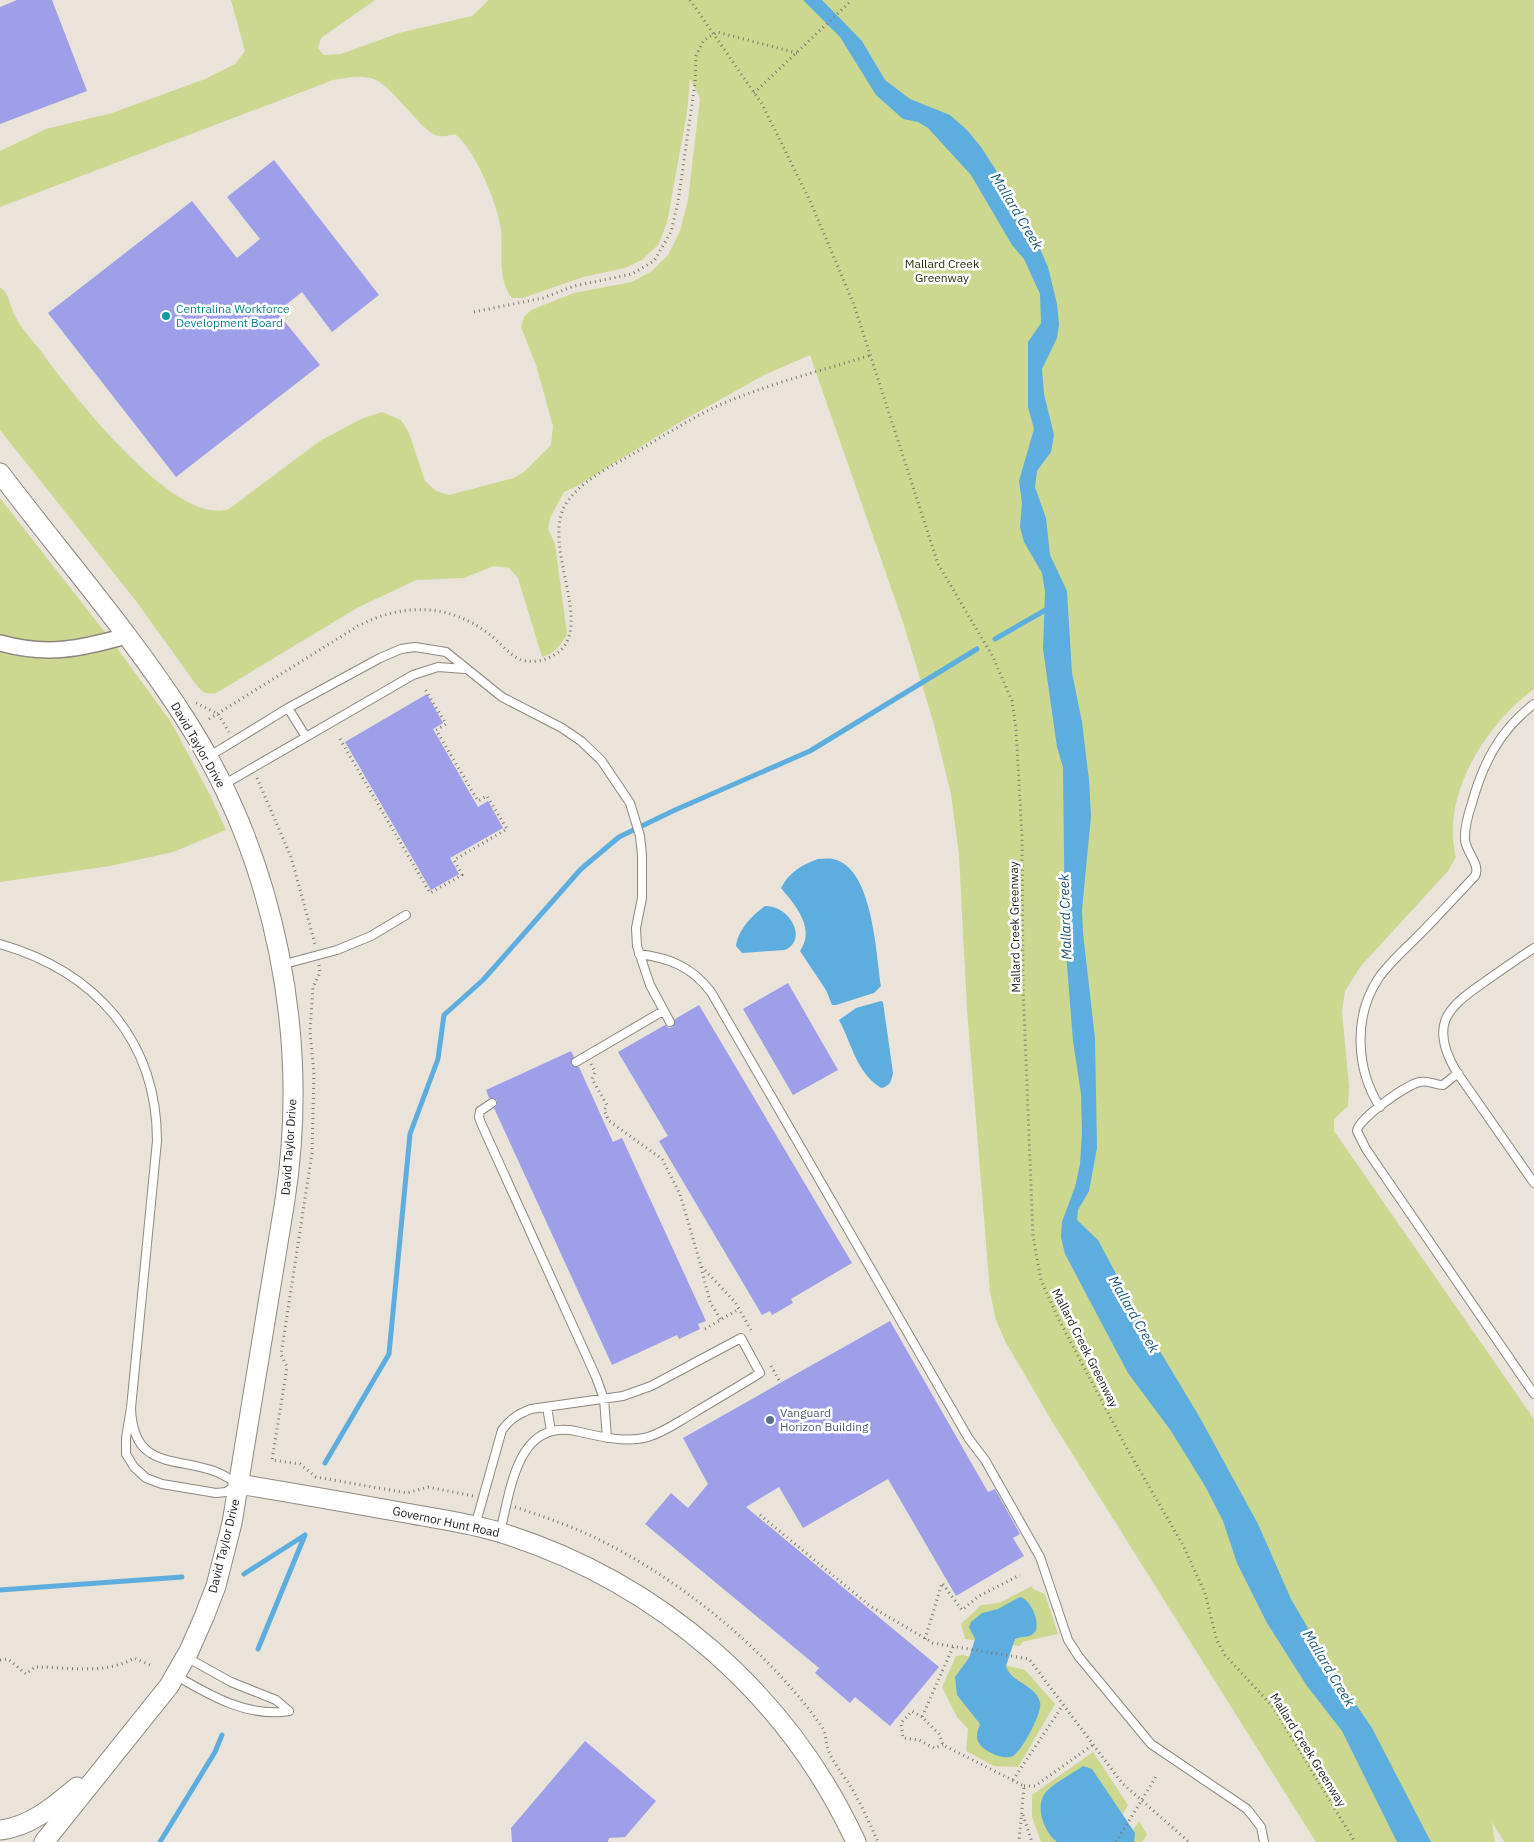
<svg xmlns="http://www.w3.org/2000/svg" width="1534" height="1842" font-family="'IBM Plex Sans',sans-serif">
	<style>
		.green { fill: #ccd790 }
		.water { fill: #5daedf }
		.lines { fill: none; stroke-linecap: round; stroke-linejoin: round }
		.stream { stroke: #5daedf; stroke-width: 5 }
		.building { fill: #9f9fe9 }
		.service-casing { stroke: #8e8880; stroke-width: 10 }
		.minor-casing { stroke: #8e8880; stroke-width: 18 }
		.tertiary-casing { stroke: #8e8880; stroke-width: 21 }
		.path { stroke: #7e7a74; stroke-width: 3; stroke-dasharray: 1 4; stroke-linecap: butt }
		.service { stroke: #fff; stroke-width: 8 }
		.minor { stroke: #fff; stroke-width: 15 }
		.tertiary { stroke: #fff; stroke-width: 19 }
		.culture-dot { fill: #0f9aa8; stroke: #fff; stroke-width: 2 }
		.service-dot { fill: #5c6f8a; stroke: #fff; stroke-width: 2 }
		.labels { text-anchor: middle; stroke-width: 5; stroke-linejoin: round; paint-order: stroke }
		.park-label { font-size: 12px; fill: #2b2f0b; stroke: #fff }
		.culture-label { font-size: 12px; fill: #0d838f; stroke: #fff; text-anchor: start }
		.street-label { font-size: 12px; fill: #1f1d1a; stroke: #fff }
		.service-label { font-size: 12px; fill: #4e5e75; stroke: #fff; text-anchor: start }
		.water-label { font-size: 14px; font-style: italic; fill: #1a5879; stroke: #fff }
	</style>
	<rect width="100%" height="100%" fill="#e9e3da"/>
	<!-- green -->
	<path class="green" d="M231,0H375L321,38L318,48L324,55L341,54L399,33L472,16L489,0H1534V689C1486,724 1440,796 1456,857L1448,871L1360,967L1345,991L1342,1012L1349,1085L1348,1106L1334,1119V1131L1534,1419V1842H1504L1492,1822L1495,1842H1316L1053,1423L1005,1341L996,1320L990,1292L967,1009L959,855L951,794L933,721L903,622L810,355L764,375L682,421L579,485L564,492L550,518L548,529L555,544L567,634C561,645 554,654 542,657L518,578L509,568L494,566L464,578L416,580L357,608L216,693C205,695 202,692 195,683L136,601L0,430V287C11,296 9,305 15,316C21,328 32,340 40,350C69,390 175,528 229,509L320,441L361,419L382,412L401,420L409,433L425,481L436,491L449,495L514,478L524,472L551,445L553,426L536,365L521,327L524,317L531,310L574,293L632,282L652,271L668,255L680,231L688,200L700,98L690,79L687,112L667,223L658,245L642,260L625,268L583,277L523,298H512C497,280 503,251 501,230C498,205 475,149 455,134C450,135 444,137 439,136C423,134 395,89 376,80C363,74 346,78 333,80L0,207V151L46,129L112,113L205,79L235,64L245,51Z
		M0,498L111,640L171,722L210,795L226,830L173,852L110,866L0,882Z
		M1032,1586L1033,1589L1045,1594L1058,1634L1022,1642L1020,1646L965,1639L961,1624L981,1605L999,1603Z
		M963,1655L1025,1670L1055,1704L1018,1767L994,1766L966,1751L968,1729L957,1717L942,1687L956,1656Z
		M1093,1752L1128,1805L1106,1842H1041L1032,1817V1795Z
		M1139,1821L1147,1834L1142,1842H1125Z"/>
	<!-- water -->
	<path class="water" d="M803,0H822L862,41L885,80L910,99L950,115L967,130L981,147L1019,206L1034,235L1048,267L1057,304L1059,324L1057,338L1042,369L1044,394L1054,435L1051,452L1037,471L1035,487L1046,518L1050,555L1067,591L1072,673L1082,722L1089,780L1091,816L1082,910L1083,933L1095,1038L1097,1148L1089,1191L1078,1210L1077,1220L1098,1240L1137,1313L1199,1416L1258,1524L1291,1599L1330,1666L1372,1728L1431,1842H1397L1342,1731L1307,1686L1267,1623L1237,1563L1223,1521L1205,1486L1171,1431L1128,1373L1065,1254L1061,1237L1062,1222L1075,1187L1080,1164L1082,1133L1081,1094L1073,1041L1065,940L1063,767L1057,747L1043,649L1045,592L1042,573L1024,542L1020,527L1022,503L1019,481L1034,429L1028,407V342L1041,323L1040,294L1024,259L1012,245L971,175L928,128L918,122L903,119L876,95L840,37Z
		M818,859C823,859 829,858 833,859C873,867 876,954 881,986L874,993L836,1005H832L826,990L800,951C816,928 795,905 781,888C789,872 802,865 818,859Z
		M765,906C791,906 808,940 785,950L742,953L736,946C738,930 752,915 765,906Z
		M881,1001L883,1002L893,1073C891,1082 890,1086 881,1088C856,1072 852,1044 839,1020L856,1008Z
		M1020,1597C1031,1599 1042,1625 1034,1633C1030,1638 1021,1636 1015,1639L1006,1666C1011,1683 1035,1684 1040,1702C1043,1712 1022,1751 1013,1756C1004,1761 983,1751 979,1743C975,1737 978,1730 980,1724L957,1695L955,1677L969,1658L975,1639L969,1627L971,1622L982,1613L998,1609Z
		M1083,1766L1092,1769L1135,1833L1134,1842H1057C1044,1832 1034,1806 1046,1792C1055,1782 1072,1774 1083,1766Z"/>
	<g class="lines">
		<!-- stream -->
		<path class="stream" d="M995,639L1049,608
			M325,1463L389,1354L410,1134L438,1059L444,1015L483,980L581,869L619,837L675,810L810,751L977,649
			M244,1574L305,1535
			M0,1590L182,1577
			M258,1649L305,1535
			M160,1842L215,1752L222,1735"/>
	</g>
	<!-- building -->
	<path class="building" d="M17,0H52L87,91L0,124V7Z
		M274,160L379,295L332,332L302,292L277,312L320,365L176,477L48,313L192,201L237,258L260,239L227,197Z
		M427,694L443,723L433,729L478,807L488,801L503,828L450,858L459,874L431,890L345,742Z
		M788,983L838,1070L793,1095L743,1009Z
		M699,1005L852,1263L791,1299L793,1303L772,1315L770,1311L762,1315L659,1141L668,1136L618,1052L665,1025L669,1028L673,1027L675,1019Z
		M571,1051L574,1057L571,1064L579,1067L613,1142L622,1138L706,1321L698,1324L700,1329L679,1339L677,1335L612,1365L494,1108L497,1105V1100L489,1098L486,1090Z
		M890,1321L988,1492L995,1489L1020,1534L1013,1538L1024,1556L956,1596L888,1479L803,1528L779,1487L746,1507L939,1667L890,1726L855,1697L850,1703L815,1673L819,1668L645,1524L671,1493L688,1508L708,1484L683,1438Z
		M585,1741L656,1801L625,1837L609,1838L608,1842H512L511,1828Z"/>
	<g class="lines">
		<!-- service casing -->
		<g class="service-casing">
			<path id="service" d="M288,708L306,737
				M208,757L288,708L380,658L401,649L415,647L446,652L502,697L562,728L581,741L601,760L630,803L640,836L642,855V898L636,928L637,946L650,985L670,1022
				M223,785L413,675L438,667L465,669
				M0,944C94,971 157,1039 157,1141L131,1408L126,1438V1454L134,1467L146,1478L162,1484L216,1493L226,1492L238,1484C230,1479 223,1474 214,1471C174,1457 133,1469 131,1408
				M1534,948C1517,959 1500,971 1483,983C1445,1009 1430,1026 1456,1071L1534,1183
				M639,954C670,958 692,967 711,992L969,1439L985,1460L1040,1557L1068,1640L1079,1657L1151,1744L1247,1809L1261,1827L1264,1842
				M281,965L337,950L371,936L406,915
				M576,1062L663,1011
				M1458,1073L1443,1085C1435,1085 1428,1080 1420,1082C1407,1084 1358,1119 1357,1131L1366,1149L1534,1394
				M492,1103L480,1111L479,1117L481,1123L596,1377L604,1399L607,1438
				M1380,1107C1356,1070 1353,1017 1378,979C1388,964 1404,950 1417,937C1437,917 1456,896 1475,876C1481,865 1466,852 1465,840C1464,828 1468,815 1472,803C1483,763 1500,730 1534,704
				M547,1407L551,1431
				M475,1526L502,1430C510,1419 518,1414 531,1409L623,1396L651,1386L741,1338L760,1373C738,1387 715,1400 692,1414C678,1422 664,1432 648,1437C627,1443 601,1437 580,1432C517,1416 511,1489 500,1532
				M175,1675C209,1695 248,1718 289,1711L276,1700L231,1682L186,1657"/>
		</g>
		<!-- minor casing -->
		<g class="minor-casing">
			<path id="minor" d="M0,643C47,656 80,649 126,636"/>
		</g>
		<!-- tertiary casing -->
		<g class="tertiary-casing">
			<path id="tertiary" d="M0,473C62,555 131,634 186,720C276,860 310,1037 285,1200L232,1523L216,1586L204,1617L189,1651L169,1686L44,1842
				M238,1484C294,1493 350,1503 406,1513C438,1519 471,1523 502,1533C658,1582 787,1693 856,1842
				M0,1830C30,1827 54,1806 77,1787"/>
		</g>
		<!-- path -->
		<path class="path" d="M690,0L762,104L811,203L854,305L938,564L993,657L1012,701L1016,729L1022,836L1023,985L1033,1236L1041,1280L1058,1318L1125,1445L1184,1547L1205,1593L1217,1641L1225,1655L1273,1707L1355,1842
			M754,93L852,0
			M474,312L543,298L574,286L632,274L654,261L671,232L678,202L695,83L696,56L704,40L717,32L797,53
			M196,703L218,714L229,732
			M209,719L358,626C402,603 449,603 489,634C500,642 509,655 521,660C533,663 544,661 554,655C599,630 538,544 567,502C583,480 608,468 631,455C658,439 685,422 713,408C760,386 821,371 871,355
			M340,739L430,893L462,875L454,860L507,829L487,796L478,801L436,730L446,724L425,689
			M257,778L291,857L315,944
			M319,965L320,973L313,987L310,1032L314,1074L312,1153L281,1355L287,1367L272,1460L300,1464L316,1477L407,1493L428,1487L473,1496
			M591,1064L595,1072L592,1079L607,1105L604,1110L609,1121L662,1159L680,1194L701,1266L735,1302L751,1330
			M701,1267L710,1302L721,1320
			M705,1329L739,1309
			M771,1366L779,1380
			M515,1507C536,1514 556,1521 576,1529C667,1568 765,1646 822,1727C827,1734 825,1744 829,1752C834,1764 844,1776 851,1787C861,1804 870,1824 878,1842
			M760,1515L870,1606L933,1643L1029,1659L1122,1783L1189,1842
			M925,1639L942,1583L962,1610L979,1596L1020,1575
			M953,1647L922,1717L939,1734L943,1745L1024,1786L1019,1842
			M0,1660L8,1659L26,1674L35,1667C66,1667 107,1675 134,1658L150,1665
			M922,1717L912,1711L901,1723L903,1738L919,1740L934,1748L943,1745
			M1013,1780L1063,1705
			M1024,1786H1035L1094,1744
			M1023,1815L1032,1842
			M1116,1842L1157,1775"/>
		<!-- service -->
		<use href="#service" class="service"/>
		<!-- minor -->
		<use href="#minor" class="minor"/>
		<!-- tertiary -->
		<use href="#tertiary" class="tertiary"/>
	</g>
	<!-- markers -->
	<circle class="culture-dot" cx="166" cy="316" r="5"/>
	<circle class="service-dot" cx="770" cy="1420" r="5"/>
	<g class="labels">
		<!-- park labels -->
		<g class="park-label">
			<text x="942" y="268">Mallard Creek<tspan x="942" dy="14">Greenway</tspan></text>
		</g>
		<!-- culture labels -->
		<g class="culture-label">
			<text x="176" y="313">Centralina Workforce<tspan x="176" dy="14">Development Board</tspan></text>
		</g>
		<!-- street labels -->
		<g class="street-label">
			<text transform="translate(198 745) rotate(60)" y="4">David Taylor Drive</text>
			<text transform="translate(1015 927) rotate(-91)" y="4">Mallard Creek Greenway</text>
			<text transform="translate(289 1147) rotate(-86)" y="4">David Taylor Drive</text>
			<text transform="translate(1085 1348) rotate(63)" y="4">Mallard Creek Greenway</text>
			<text transform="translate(446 1522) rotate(12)" y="4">Governor Hunt Road</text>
			<text transform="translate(224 1546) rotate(-76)" y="4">David Taylor Drive</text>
			<text transform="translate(1308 1750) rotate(58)" y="4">Mallard Creek Greenway</text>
		</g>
		<!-- service labels -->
		<g class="service-label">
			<text x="780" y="1417">Vanguard<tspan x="780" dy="14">Horizon Building</tspan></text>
		</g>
		<!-- water labels -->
		<g class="water-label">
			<text transform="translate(1017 211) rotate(59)" y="5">Mallard Creek</text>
			<text transform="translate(1065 917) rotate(-92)" y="5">Mallard Creek</text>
			<text transform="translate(1134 1314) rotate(60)" y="5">Mallard Creek</text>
			<text transform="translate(1329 1668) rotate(59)" y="5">Mallard Creek</text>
		</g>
	</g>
</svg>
